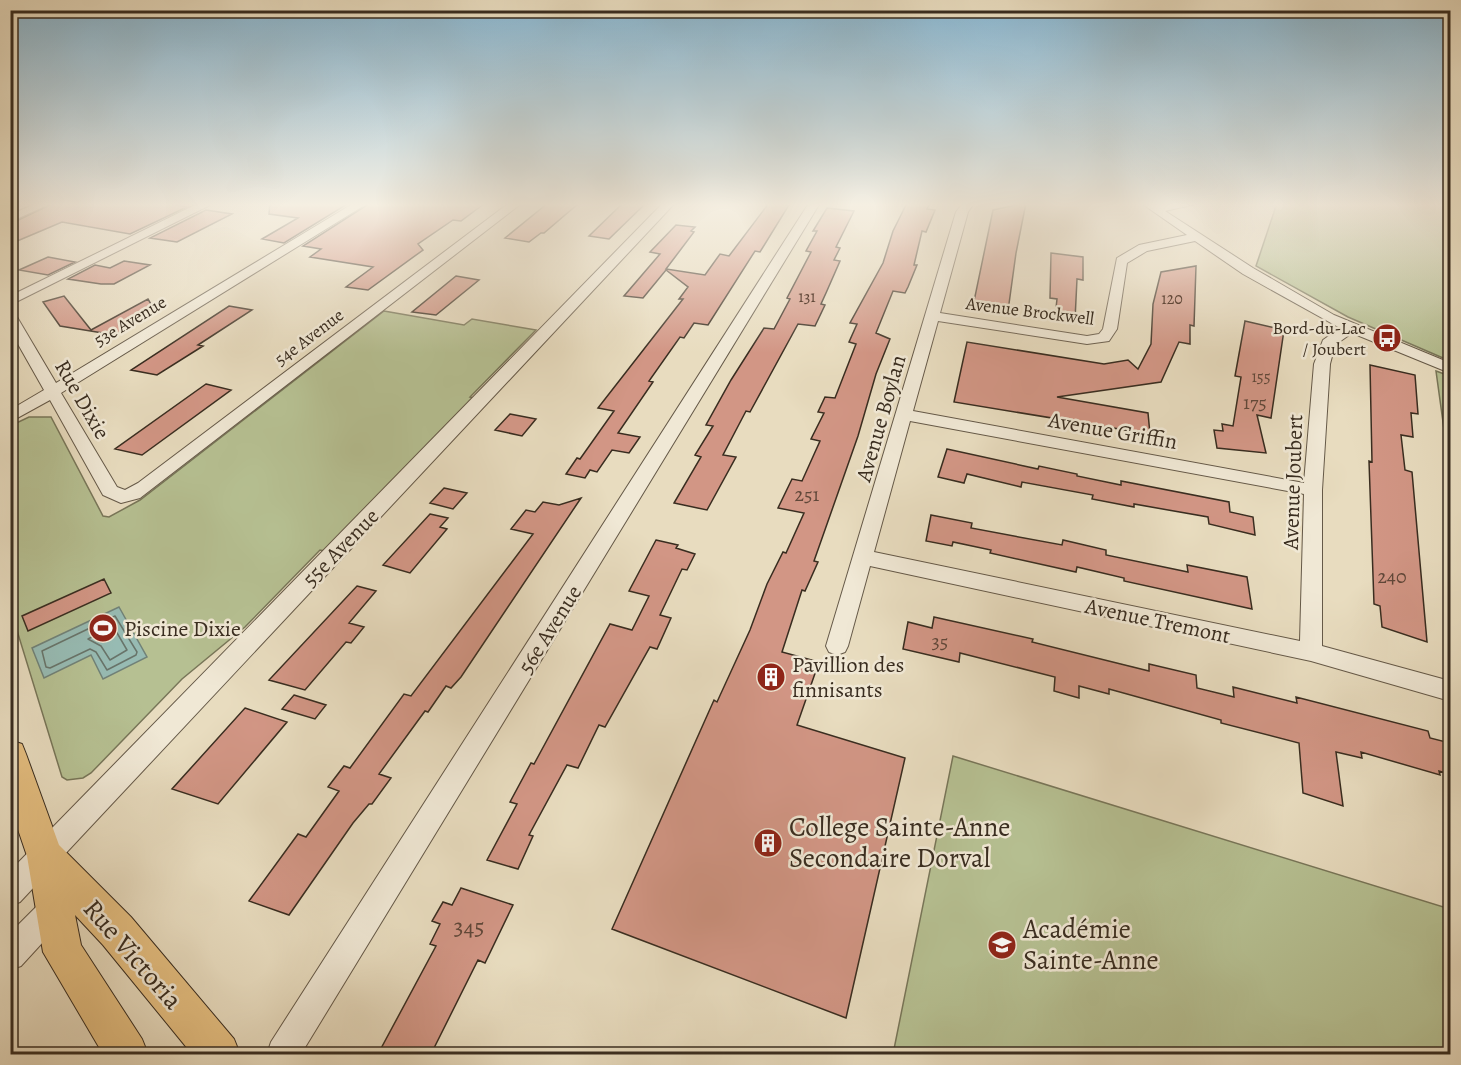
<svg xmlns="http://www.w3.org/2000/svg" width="1461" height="1065" font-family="Alegreya,serif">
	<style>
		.green { fill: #b6c092; stroke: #787659; stroke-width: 1.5 }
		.water { fill: #97bbb3; stroke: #718278; stroke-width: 1.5 }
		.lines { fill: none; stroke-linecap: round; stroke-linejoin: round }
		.shore { stroke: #68746a; stroke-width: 1.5 }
		.building { fill: #d29685; stroke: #392d20; stroke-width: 1.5 }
		.minor-casing { stroke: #655948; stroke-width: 2 }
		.major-casing { stroke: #392d20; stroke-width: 2 }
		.minor { fill: #f0e8d5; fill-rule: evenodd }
		.major { fill: #e4be80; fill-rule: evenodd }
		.labels { text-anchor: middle; stroke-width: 5; stroke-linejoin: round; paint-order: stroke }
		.far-number-label { font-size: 16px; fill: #5f4739 }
		.far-street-label { font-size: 18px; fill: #392d20; stroke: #f0e8d5 }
		.far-poi-label { font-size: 18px; fill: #392d20; stroke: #f0e8d5; text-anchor: end }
		.number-label { font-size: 20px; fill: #5f4739 }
		.street-label { font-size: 22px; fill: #392d20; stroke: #f0e8d5 }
		.poi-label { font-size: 22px; fill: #392d20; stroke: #f0e8d5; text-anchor: start }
		.near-number-label { font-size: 24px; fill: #5f4739 }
		.near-poi-label { font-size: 27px; fill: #392d20; stroke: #f0e8d5; text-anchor: start }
		.near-street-label { font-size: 27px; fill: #392d20; stroke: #f0e8d5 }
	</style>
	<rect width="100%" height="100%" fill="#e8dcbf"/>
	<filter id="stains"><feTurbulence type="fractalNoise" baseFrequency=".00333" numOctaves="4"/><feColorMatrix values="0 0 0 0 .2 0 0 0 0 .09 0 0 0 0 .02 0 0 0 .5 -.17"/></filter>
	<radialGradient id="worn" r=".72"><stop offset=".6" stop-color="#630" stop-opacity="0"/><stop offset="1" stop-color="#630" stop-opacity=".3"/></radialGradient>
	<!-- green -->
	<path class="green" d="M1277,203H1450V361L1348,317L1256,266Z
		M384,311L464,325L472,319L536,330L470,397L474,398L325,551L320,550L245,627L182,679L91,773L83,778L67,780L62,777L11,611L10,426L29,417H51L103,516L109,517L140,500Z
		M1436,371L1450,376V473Z
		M953,756L1450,909V1054H893Z"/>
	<!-- water -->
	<path class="water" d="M119,607L147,657L103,679L91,655L44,678L32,648Z"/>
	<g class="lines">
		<!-- shore -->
		<path class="shore" d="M115,616L137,652L136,655L107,670L96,652L90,649L50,668L46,667L42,651Z
			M113,626L127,650L110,660L101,646L88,639Z"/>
	</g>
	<!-- building -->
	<path class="building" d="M54,203H167L187,207L130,234L62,222L10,244V224Z
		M270,203H349L284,243L262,239L298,218L269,214Z
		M370,203H485L461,221L453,220L418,244L423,250L368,290L346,287L373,267L310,257L321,249L303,246Z
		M548,203H579L544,233H541L529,242L505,238Z
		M623,203H646L609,239L589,236Z
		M769,203L789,205L760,252L755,251L708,325L694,323L684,338L680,337L649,381L653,382L618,433L640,437L629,453L612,450L597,472L590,470L585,478L566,474L577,458L580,459L614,411L598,408L683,299H679L688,287L666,270L643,298L624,296L660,254L650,252L676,225L695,227L691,231L694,232L666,269L705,275L720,254L729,256Z
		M907,203H930L927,209L935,210L926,232L922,231L914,265H917L908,287L905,293L893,291L876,333L890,339L876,374L858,436L814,561L818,562L805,591L802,590L782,652L819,662L797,725L905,758L846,1018L612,929L714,700L717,702L750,630L767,584L783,552L786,553L804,513L778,508L792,479L802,481L820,441L811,439L824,413L818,412L825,397L835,398L856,344L849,342L857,324L850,323L883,263L893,231Z
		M1026,203L1016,253L1008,311L973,306L993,210Z
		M827,208L854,211L836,247L840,248L834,260L840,261L826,293L821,304L825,305L815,326L798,324L750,412L746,411L723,455L736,457L707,510L674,503L701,457L695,455L713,426L706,425L731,380L764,328L774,329L790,299L787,298L811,252L806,251L817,231H813Z
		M206,210L232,214L177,242L150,238Z
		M1051,253L1083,257V280L1077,279L1075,320L1055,317L1057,299L1050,298Z
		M48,257L75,262L48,275L19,270Z
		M124,261L150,265L114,284H101L68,279L95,265L110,268Z
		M1196,266L1194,326L1190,325V344L1179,342L1161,382L1057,397L1148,413L1150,434L954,402L967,342L1104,364L1128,360L1138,369L1151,344L1153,304L1161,272Z
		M456,276L479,280L436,315L412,312Z
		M64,296L91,330L148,299L155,311L115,335L60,326L43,302Z
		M229,306L252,310L198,345L203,346L157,375L131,370Z
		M1245,321L1284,330L1271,418L1257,415L1266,453L1217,448L1214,430L1223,431L1222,424L1233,426L1241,377L1235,376Z
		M1370,365L1415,375L1418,414L1411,413L1413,437L1401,435L1405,470L1412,472L1427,642L1382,627L1380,606L1374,604L1369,461L1372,462Z
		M206,384L231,390L142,455L115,449Z
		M510,414L536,419L522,436L495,430Z
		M947,449L1038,469L1039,466L1077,474V476L1121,485V481L1229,502L1230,512L1253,517L1255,535L1209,524L1208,517L1134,504V507L1092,499L1093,495L1022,482L1021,487L967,474L964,483L938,477Z
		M444,488L467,493L453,509L430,503Z
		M581,498L461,677L451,688L446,686L428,712L425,711L379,774L391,778L372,804H369L353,823L289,915L249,901L298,834L306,837L339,791L328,787L344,766L350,768L404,694L411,696L533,534L511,529L526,510L535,512L543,502L559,505Z
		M430,514L448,518L440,527L447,529L410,573L383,565Z
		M931,515L972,523L971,528L1062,545L1063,540L1106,550V555L1188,572L1187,565L1247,577L1252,609L1124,581V578L1077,567L1076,572L990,553L991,550L953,542L952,546L926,541Z
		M656,540L678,545L676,548L695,554L687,570L682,569L660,615L671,618L657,649L650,647L605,727L599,725L578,768L567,765L529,835L533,836L518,869L487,860L517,804L510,802L531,763L534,764L610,624L632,630L649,596L629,591Z
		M104,579L111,593L28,631L22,616Z
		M357,586L376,591L349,623L364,627L351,643L346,642L305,690L269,680Z
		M934,617L1033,639L1032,642L1149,671V664L1196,675L1197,688L1234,697L1233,687L1297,703L1296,697L1428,731L1430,738L1450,743V774L1439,771L1440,775L1361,752L1362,758L1336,752L1343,806L1303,793L1299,743L1221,723V720L1109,689V694L1079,686V698L1054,691L1055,677L960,653L959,662L903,649L908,622L932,628Z
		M294,695L326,705L315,719L282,709Z
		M245,708L287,722L218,804L172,789Z
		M461,888L513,905L485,963L478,960L431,1054H378L436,946L430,944L440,924L432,921L443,902L452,905Z"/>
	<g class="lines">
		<!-- minor casing -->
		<g class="minor-casing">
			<path id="minor" d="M37,203H52L10,222V215Z
				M199,203H214L10,305V296Z
				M354,203H368L61,393L117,487L125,490L138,483L509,203H522L140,498L121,503L103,495L50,400L10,422V410L44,390L10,330V313L17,317L56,383Z
				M663,203H675L20,902L10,906V871Z
				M809,203H820L301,1054H267L271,1042Z
				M963,203H974L968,212L940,313L1087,336L1099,334L1103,329L1117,258L1139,245L1187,235L1141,203H1200L1165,211L1253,268L1334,315L1450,363V373L1352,333L1335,345L1330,364L1322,490V646L1450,681V701L1311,661L870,566L848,646L845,652L837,655L829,652L826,646L956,212ZM1195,241L1243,274L1340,328L1323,340L1314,364L1304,483L913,411L938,321L1087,344L1109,341L1117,329L1127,263L1147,251ZM910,421L1304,494L1300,641L874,552Z
				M56,892L66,897L71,907L66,917L21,966L10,970V933L46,897Z"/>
		</g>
		<!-- major casing -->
		<g class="major-casing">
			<path id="major" d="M10,740L22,744L26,754L59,845L131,917L234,1039L240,1054H192L103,945L75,915L81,945L142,1039L148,1054H103L43,952L27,856L10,806Z"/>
		</g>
		<!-- minor -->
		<use href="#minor" class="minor"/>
		<!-- major -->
		<use href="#major" class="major"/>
	</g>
	<!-- sky -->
	<linearGradient id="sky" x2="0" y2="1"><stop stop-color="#87b7d3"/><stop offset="0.58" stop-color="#f5efe2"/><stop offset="1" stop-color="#f5efe2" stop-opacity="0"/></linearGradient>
	<rect width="1461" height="353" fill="url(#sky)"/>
	<!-- icons -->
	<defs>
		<g id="bus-disc" transform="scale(1.5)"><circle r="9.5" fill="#8f2418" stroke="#f0e8d5"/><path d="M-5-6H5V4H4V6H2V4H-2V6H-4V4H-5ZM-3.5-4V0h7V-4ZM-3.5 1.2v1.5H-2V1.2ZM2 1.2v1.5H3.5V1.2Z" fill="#fff"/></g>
		<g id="stadium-disc" transform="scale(1.5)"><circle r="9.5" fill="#8f2418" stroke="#f0e8d5"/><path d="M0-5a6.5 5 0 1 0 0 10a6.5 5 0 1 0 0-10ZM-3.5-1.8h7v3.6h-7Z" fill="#fff"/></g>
		<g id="building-disc" transform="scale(1.5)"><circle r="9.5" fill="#8f2418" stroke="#f0e8d5"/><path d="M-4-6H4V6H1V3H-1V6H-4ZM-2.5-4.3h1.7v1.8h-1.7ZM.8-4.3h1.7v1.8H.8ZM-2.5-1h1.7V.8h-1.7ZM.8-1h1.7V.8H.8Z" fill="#fff"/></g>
		<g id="school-disc" transform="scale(1.5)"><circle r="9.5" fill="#8f2418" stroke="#f0e8d5"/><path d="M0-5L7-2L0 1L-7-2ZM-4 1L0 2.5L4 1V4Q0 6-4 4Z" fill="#fff"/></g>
	</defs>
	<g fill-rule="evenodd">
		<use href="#bus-disc" x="1387" y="338"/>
		<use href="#stadium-disc" x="103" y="628"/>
		<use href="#building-disc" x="771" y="677"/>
		<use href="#building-disc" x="768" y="843"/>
		<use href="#school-disc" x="1002" y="945"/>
	</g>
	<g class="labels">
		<!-- far-number labels -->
		<g class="far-number-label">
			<text x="807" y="302">131</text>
			<text x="1172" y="304">120</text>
			<text x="1261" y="382">155</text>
		</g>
		<!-- far-street labels -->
		<g class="far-street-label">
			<text transform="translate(1030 311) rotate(7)" y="6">Avenue Brockwell</text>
			<text transform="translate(130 321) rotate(-31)" y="6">53e Avenue</text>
			<text transform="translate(309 337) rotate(-37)" y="6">54e Avenue</text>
		</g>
		<!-- far-poi labels -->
		<g class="far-poi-label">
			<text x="1366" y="334">Bord-du-Lac<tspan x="1366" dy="21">/ Joubert</tspan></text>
		</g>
		<!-- number labels -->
		<g class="number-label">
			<text x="1255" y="409">175</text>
			<text x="807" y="501">251</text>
			<text x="1392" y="583">240</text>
			<text x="940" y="648">35</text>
		</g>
		<!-- street labels -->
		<g class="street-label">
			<text transform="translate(83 399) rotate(60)" y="8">Rue Dixie</text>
			<text transform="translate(880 418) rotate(-74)" y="8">Avenue Boylan</text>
			<text transform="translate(1113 430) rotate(10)" y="8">Avenue Griffin</text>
			<text transform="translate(1292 482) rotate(-88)" y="8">Avenue Joubert</text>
			<text transform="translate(340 547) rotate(-46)" y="8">55e Avenue</text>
			<text transform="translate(1158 620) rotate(12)" y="8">Avenue Tremont</text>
			<text transform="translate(549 629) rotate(-58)" y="8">56e Avenue</text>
		</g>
		<!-- poi labels -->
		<g class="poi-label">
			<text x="124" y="636">Piscine Dixie</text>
			<text x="792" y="672">Pavillion des<tspan x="792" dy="25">finnisants</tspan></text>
		</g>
		<!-- near-number labels -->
		<g class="near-number-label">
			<text x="469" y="935">345</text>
		</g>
		<!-- near-poi labels -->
		<g class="near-poi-label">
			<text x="789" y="836">College Sainte-Anne<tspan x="789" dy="31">Secondaire Dorval</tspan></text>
			<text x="1023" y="938">Académie<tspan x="1023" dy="31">Sainte-Anne</tspan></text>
		</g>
		<!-- near-street labels -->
		<g class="near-street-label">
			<text transform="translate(133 954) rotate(49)" y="9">Rue Victoria</text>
		</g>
	</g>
	<!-- margin -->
	<rect width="1461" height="1065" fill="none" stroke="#e8dcbf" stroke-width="36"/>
	<rect x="12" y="12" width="1437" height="1041" fill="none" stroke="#392d20" stroke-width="3"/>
	<rect x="18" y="18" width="1425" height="1029" fill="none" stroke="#392d20" stroke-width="1.5"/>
	<rect width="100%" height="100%" filter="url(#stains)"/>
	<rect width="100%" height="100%" fill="url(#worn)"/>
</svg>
